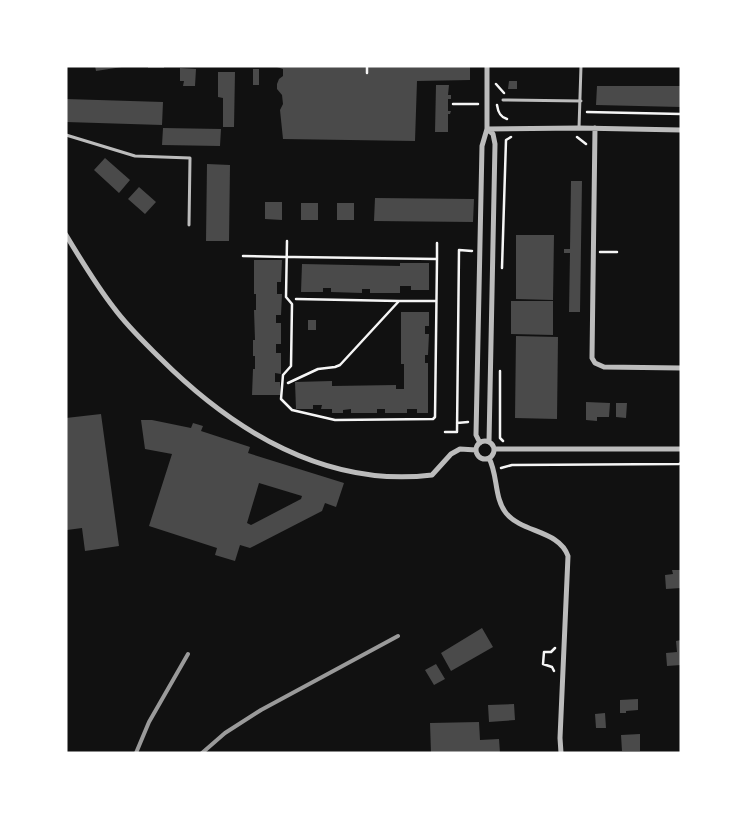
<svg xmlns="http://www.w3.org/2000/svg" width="747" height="819" font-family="Arial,sans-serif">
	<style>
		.building { fill: #4a4a4a; fill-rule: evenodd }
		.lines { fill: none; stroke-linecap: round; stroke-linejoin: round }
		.path { stroke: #f5f5f5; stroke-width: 2.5 }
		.service { stroke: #bcbcbc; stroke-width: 3 }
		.minor { stroke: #bcbcbc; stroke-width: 5 }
		.rail { stroke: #9a9a9a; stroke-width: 4 }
	</style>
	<rect width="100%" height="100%" fill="#111"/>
	<!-- building -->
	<path class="building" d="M95,66H122V67L96,71Z
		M148,66H164V68H148Z
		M274,66H470V80L417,81L415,141L283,139L280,110L283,104L282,95L277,89V84L279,79L283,76V69Z
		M180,68L196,69L195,86H183L184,81H180Z
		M253,69H259V85H253Z
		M218,72H235L234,127H223V98L218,97Z
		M509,81H517V89H508Z
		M436,85H449L448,95H451V99H448V111H451L450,114H448V132H435Z
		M597,86H681V107L596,105Z
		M66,99L163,102L162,125L66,122Z
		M163,128L221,129L220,146L162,145Z
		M105,158L130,180L119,193L94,170Z
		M207,164L230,165L229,241H206Z
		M571,181H582L580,312H569L570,253H564V249H570Z
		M139,187L156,202L145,214L128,199Z
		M375,198L474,199L473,222L374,221Z
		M265,202H282V220L265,219Z
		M301,203H318V220H301Z
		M337,203H354V220H337Z
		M516,235H554L553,300L516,299Z
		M254,260H282L281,282H277V294H282L281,315H276V323H281V344H276V353H281V374L275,373V382H280V395H252L253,369H255V356H253V340H255L254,310H256V294H254Z
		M400,263H429V290H411V286H400V293H370V289H362V293L331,292V288H323V292H301L302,264L400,266Z
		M511,301H553V335L511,334Z
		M401,312H429V326H425V334H429L428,355H425V363H428V413H417V409H407V413H385V409H377V413H351V409L343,410V413H332V409H321L322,405H313V409H296L295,382L332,381V386L396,385V389H404V364H401Z
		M308,320H316V330H308Z
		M516,336L558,337L557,419L515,418Z
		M586,402L610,403L609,417H597V421L586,420Z
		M616,403H627L626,418L616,417Z
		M101,414L119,546L85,551L82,528L67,530L66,418Z
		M141,420H152L191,428L193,423L203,426L201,431L250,447L248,453L344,483L336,507L325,503L322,511L250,548L240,545L235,561L215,555L217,548L149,526L172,454L145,449ZM259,483L302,496L301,499L251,525L247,523Z
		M672,570H681V588L666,589L665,575L673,574Z
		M482,628L493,647L451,671L441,653Z
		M681,640V665L667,666L666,653L677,652L676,641Z
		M436,664L445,679L434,685L425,670Z
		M638,699V710L626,711V713H620V700Z
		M514,704L515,720L489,722L488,705Z
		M605,713L606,728H596L595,714Z
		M479,722L480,740L499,739L500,753H431L430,723Z
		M640,734V751H622L621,735Z"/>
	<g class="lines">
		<!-- path -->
		<path class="path" d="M367,73V66
			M496,84L504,93
			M453,104H478
			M497,105C498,112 500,117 507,119
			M587,112L681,114
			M577,137L586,144
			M600,252H617
			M243,256L287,257H294L437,259L435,417L433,419L335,420L292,410L281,399L283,375L291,366L292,304L286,297L287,241
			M437,259V243
			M502,268L506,140L511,137
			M296,299L399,301
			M288,383L318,369L335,367L340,365L399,301H436
			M457,423L468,422
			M500,428V371
			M500,428V438L503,441
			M445,432H457L459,250L472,251
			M501,468L512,465L679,464L681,463
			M554,671L552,667L543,664L544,652H551L555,648"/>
		<!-- service -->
		<path class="service" d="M503,100L581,101
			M579,128L581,66
			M66,135L135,156L190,158L189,225"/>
		<!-- minor -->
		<path class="minor" d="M595,128L592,358L595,363L604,367L681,368
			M487,129L493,134L495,144L489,442
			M487,129L579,128L681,130
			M66,235C81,260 96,285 114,308C128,327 144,342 160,358C233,431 326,488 432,475L451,454L460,449L476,450
			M476 450a9 9 0 1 1 18 0a9 9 0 1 1-18 0Z
			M480,443L476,435L482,146L487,129V66
			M494,449H681
			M489,458C498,475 494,498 506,513C522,533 559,530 568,556L560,738L561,753"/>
		<!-- rail -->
		<path class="rail" d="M136,753L149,722L188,654
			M202,753L225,733L261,710L398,636"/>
	</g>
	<!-- border -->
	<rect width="747" height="819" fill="none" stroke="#ffffff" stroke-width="135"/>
</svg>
